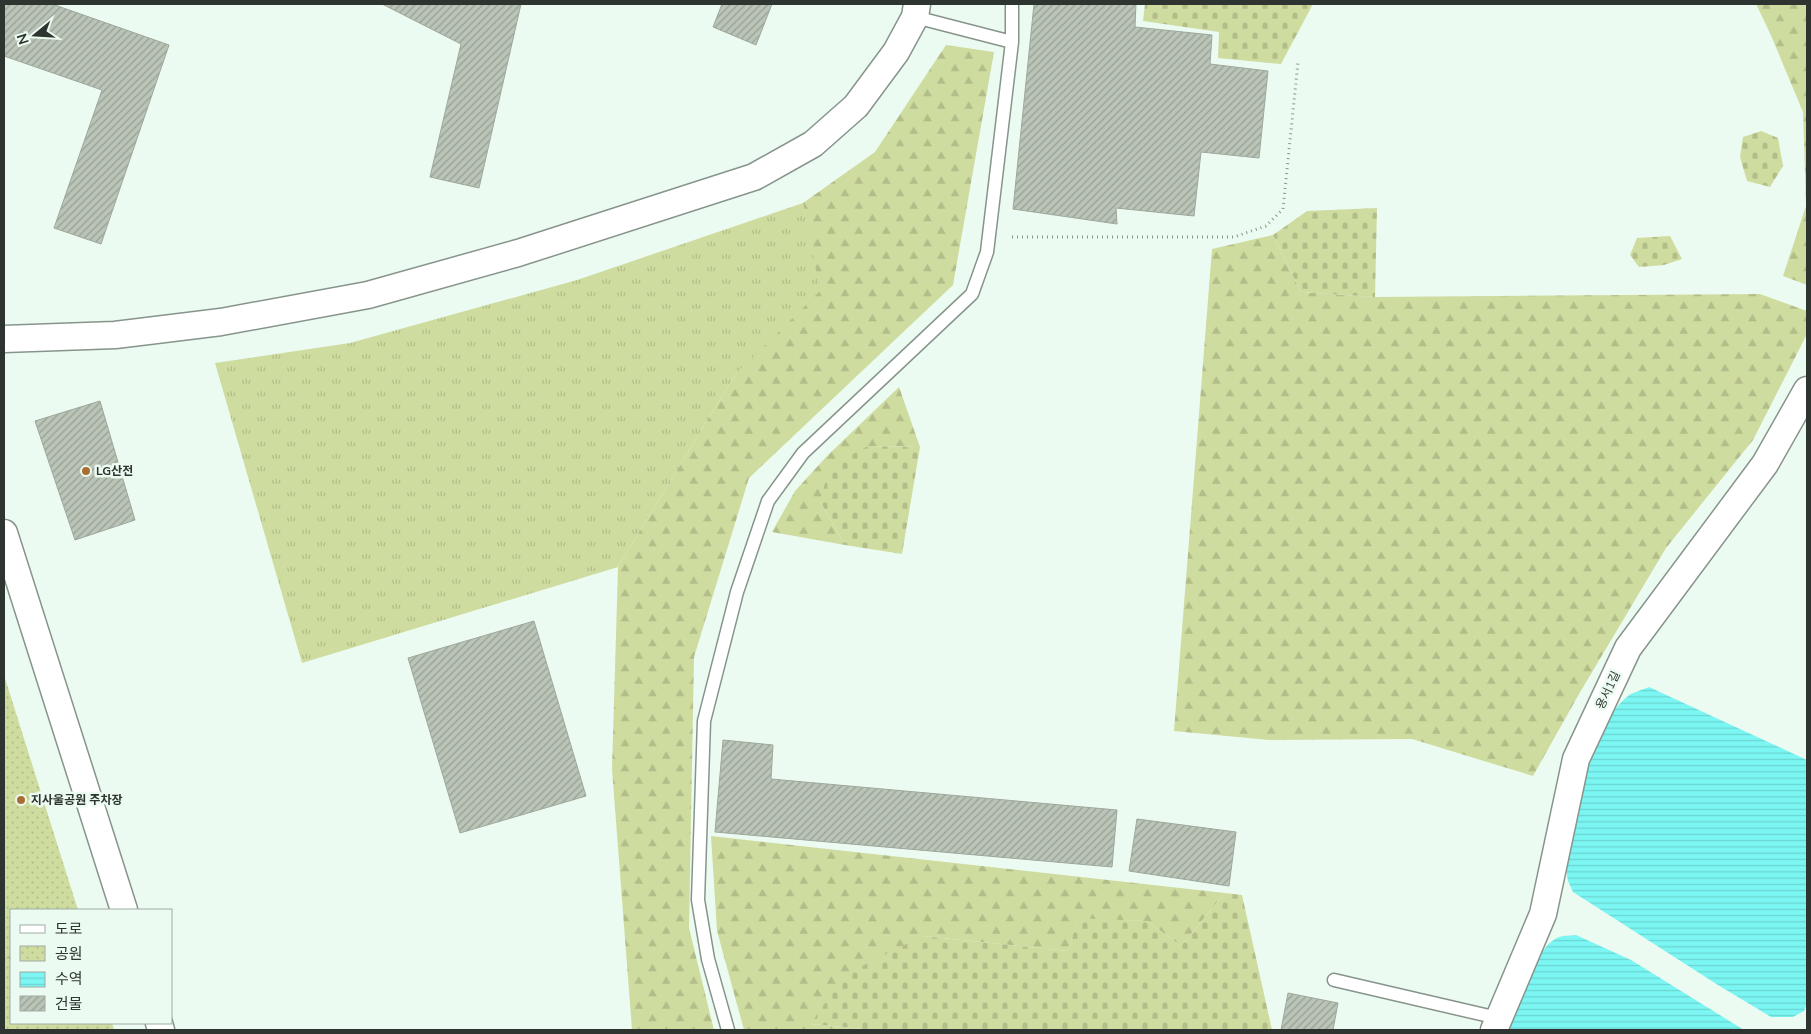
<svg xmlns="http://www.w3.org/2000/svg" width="1811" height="1034" font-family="'Nunito Sans','Noto Sans KR',sans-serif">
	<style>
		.grass { fill: url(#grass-tufts) }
		.forest { fill: url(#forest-firs) }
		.cemetery { fill: url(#cemetery-stones) }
		.park { fill: url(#park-dots) }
		.water { fill: url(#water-rules) }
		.building { fill: url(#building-hatch); stroke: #9ea79b }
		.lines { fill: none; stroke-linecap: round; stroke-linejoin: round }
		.service-casing { stroke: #87948b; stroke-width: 15 }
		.minor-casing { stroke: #87948b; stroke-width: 29 }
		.path { stroke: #8a958e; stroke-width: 3; stroke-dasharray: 1 4; stroke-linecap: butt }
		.service { stroke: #fff; stroke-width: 12 }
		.minor { stroke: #fff; stroke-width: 26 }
		.poi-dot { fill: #aa6d31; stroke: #ecfbf1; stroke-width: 2 }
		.labels { text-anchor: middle; stroke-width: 5; stroke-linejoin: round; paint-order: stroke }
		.poi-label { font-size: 12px; font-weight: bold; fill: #2e3430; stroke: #ecfbf1; text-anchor: start }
		.street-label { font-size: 12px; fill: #2e3430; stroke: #ecfbf1 }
	</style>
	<defs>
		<pattern id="grass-tufts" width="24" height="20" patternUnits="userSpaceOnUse" patternTransform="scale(1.25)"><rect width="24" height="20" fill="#cfdc9f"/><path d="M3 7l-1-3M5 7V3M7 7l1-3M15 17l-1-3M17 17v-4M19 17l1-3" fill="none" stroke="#b2bd89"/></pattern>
		<pattern id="forest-firs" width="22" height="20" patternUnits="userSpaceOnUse" patternTransform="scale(1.25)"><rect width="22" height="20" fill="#cfdc9f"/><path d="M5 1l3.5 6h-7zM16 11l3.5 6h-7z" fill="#b2bd89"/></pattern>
		<pattern id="cemetery-stones" width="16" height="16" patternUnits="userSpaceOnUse" patternTransform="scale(1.25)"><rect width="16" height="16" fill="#cfdc9f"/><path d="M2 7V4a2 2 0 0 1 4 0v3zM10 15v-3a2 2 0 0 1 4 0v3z" fill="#b2bd89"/></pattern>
		<pattern id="park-dots" width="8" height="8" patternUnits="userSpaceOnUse" patternTransform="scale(1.25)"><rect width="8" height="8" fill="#cfdc9f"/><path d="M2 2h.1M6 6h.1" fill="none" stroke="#b2bd89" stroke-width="1.8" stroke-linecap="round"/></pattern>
		<pattern id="water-rules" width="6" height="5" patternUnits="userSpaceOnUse" patternTransform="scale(1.25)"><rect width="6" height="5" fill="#7bf6f3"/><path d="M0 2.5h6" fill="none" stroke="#6bd4d1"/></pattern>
		<pattern id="building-hatch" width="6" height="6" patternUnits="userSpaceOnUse" patternTransform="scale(1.25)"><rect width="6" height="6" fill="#bac4b7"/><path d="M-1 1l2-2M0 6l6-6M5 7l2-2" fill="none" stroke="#98a095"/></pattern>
	</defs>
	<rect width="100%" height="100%" fill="#ecfbf1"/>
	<!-- grass -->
	<path class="grass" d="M803,203L821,291L735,375L618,567L302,663L215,363L350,343L577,280Z"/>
	<!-- forest -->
	<path class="forest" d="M1756,4H1807V285L1783,276L1806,206L1803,112L1770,33Z
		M946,45L994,52L953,285L749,478L694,657L689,928L714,1030H632L612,769L618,567L735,375L820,291L803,203L875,152Z
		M1273,235L1301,292L1375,297L1760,294L1807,311V334L1753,440L1666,548L1579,694L1533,776L1412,739L1269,740L1174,731L1212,249Z
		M899,387L920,447L868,446L820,501L845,545L772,532L795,491L827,456Z
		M711,836L1225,893L1181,946L1147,921L1078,919L1068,951L922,936L811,1024L873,1030H744L717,931Z"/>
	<!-- cemetery -->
	<path class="cemetery" d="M1145,4H1313L1281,64L1218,58L1219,32L1143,21Z
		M1761,131L1778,138L1783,166L1770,187L1747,181L1740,157L1743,137Z
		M1377,208L1375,297L1301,292L1273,235L1307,211Z
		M1670,236L1682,259L1664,265L1639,267L1630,255L1637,238Z
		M868,446L920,447L902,554L845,545L820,501L830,466Z
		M1225,893L1242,895L1272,1030H873L811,1024L844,975L922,936L1068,951L1078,918L1147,921L1181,946Z"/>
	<!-- park -->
	<path class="park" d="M4,675L78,910H11V1023H112L114,1030H4Z"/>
	<!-- water -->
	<path class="water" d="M1649,687L1807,760V1004L1804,1011L1793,1017H1771L1718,985L1573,892L1568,881L1566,870C1576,821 1588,728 1628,696C1633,692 1643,690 1649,687Z
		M1576,935L1631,960L1744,1030H1509C1518,1005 1533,950 1557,938C1562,935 1570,936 1576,935Z"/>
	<!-- building -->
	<path class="building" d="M4,4H52L169,45L101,244L54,228L102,90L4,56Z
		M382,4H521L479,188L430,177L461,44Z
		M722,4H772L756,45L713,27Z
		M1034,4H1136L1135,27L1212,35L1210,64L1268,71L1259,158L1201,152L1194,216L1116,208L1117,224L1013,209Z
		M100,401L135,520L75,540L35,421Z
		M534,621L586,796L460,833L408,658Z
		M723,740L773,745L771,779L1117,810L1112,867L715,832Z
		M1137,819L1236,832L1229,886L1129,871Z
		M1288,993L1338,1003L1333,1030H1281Z"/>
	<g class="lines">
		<!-- service casing -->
		<g class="service-casing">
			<path id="service" d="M915,17L1012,42V4
				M1334,980L1498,1018
				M728,1030L708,959L698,900L704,721L737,592L768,501L803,453L972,294L987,252L1012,42"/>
		</g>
		<!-- minor casing -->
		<g class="minor-casing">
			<path id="minor" d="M4,339L115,335L156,330L221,322L368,295L518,253L754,177L813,144L856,106L896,52L915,17L917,4
				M4,533L124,910
				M159,1023L161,1030
				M1494,1030L1543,914L1576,759L1628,648L1765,464L1807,390"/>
		</g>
		<!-- path -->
		<path class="path" d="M1012,237H1234L1266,226L1283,209L1298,62
			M4,959L11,957"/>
		<!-- service -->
		<use href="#service" class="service"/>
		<!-- minor -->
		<use href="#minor" class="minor"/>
	</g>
	<!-- markers -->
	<g class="poi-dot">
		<circle cx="86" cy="471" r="5"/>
		<circle cx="21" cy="800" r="5"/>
	</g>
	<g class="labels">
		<!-- poi labels -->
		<g class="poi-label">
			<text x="96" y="475">LG산전</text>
			<text x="31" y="804">지사울공원 주차장</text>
		</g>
		<!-- street labels -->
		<g class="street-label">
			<text transform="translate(1608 690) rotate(-65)" y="4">용서1길</text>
		</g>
	</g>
	<!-- border -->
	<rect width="1811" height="1034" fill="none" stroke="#2e3430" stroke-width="10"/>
	<!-- legend -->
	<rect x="10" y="909" width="162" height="115" fill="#ecfbf1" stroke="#a0aba4"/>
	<rect x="20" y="925" width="25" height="8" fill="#ffffff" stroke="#a0aba4"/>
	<text x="55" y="934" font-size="15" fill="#2e3430">도로</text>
	<rect x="20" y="946" width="25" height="15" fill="url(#park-dots)" stroke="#a0aba4"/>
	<text x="55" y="959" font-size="15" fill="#2e3430">공원</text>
	<rect x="20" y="972" width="25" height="15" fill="url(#water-rules)" stroke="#a0aba4"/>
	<text x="55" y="984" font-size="15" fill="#2e3430">수역</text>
	<rect x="20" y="996" width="25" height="15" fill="url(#building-hatch)" stroke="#a0aba4"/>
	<text x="55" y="1009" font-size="15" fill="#2e3430">건물</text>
	<!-- north arrow -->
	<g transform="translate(35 35) rotate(252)" stroke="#ecfbf1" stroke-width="4" paint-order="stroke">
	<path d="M0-4L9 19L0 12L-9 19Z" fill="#2e3430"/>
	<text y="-8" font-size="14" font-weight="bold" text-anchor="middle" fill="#2e3430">N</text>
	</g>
</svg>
